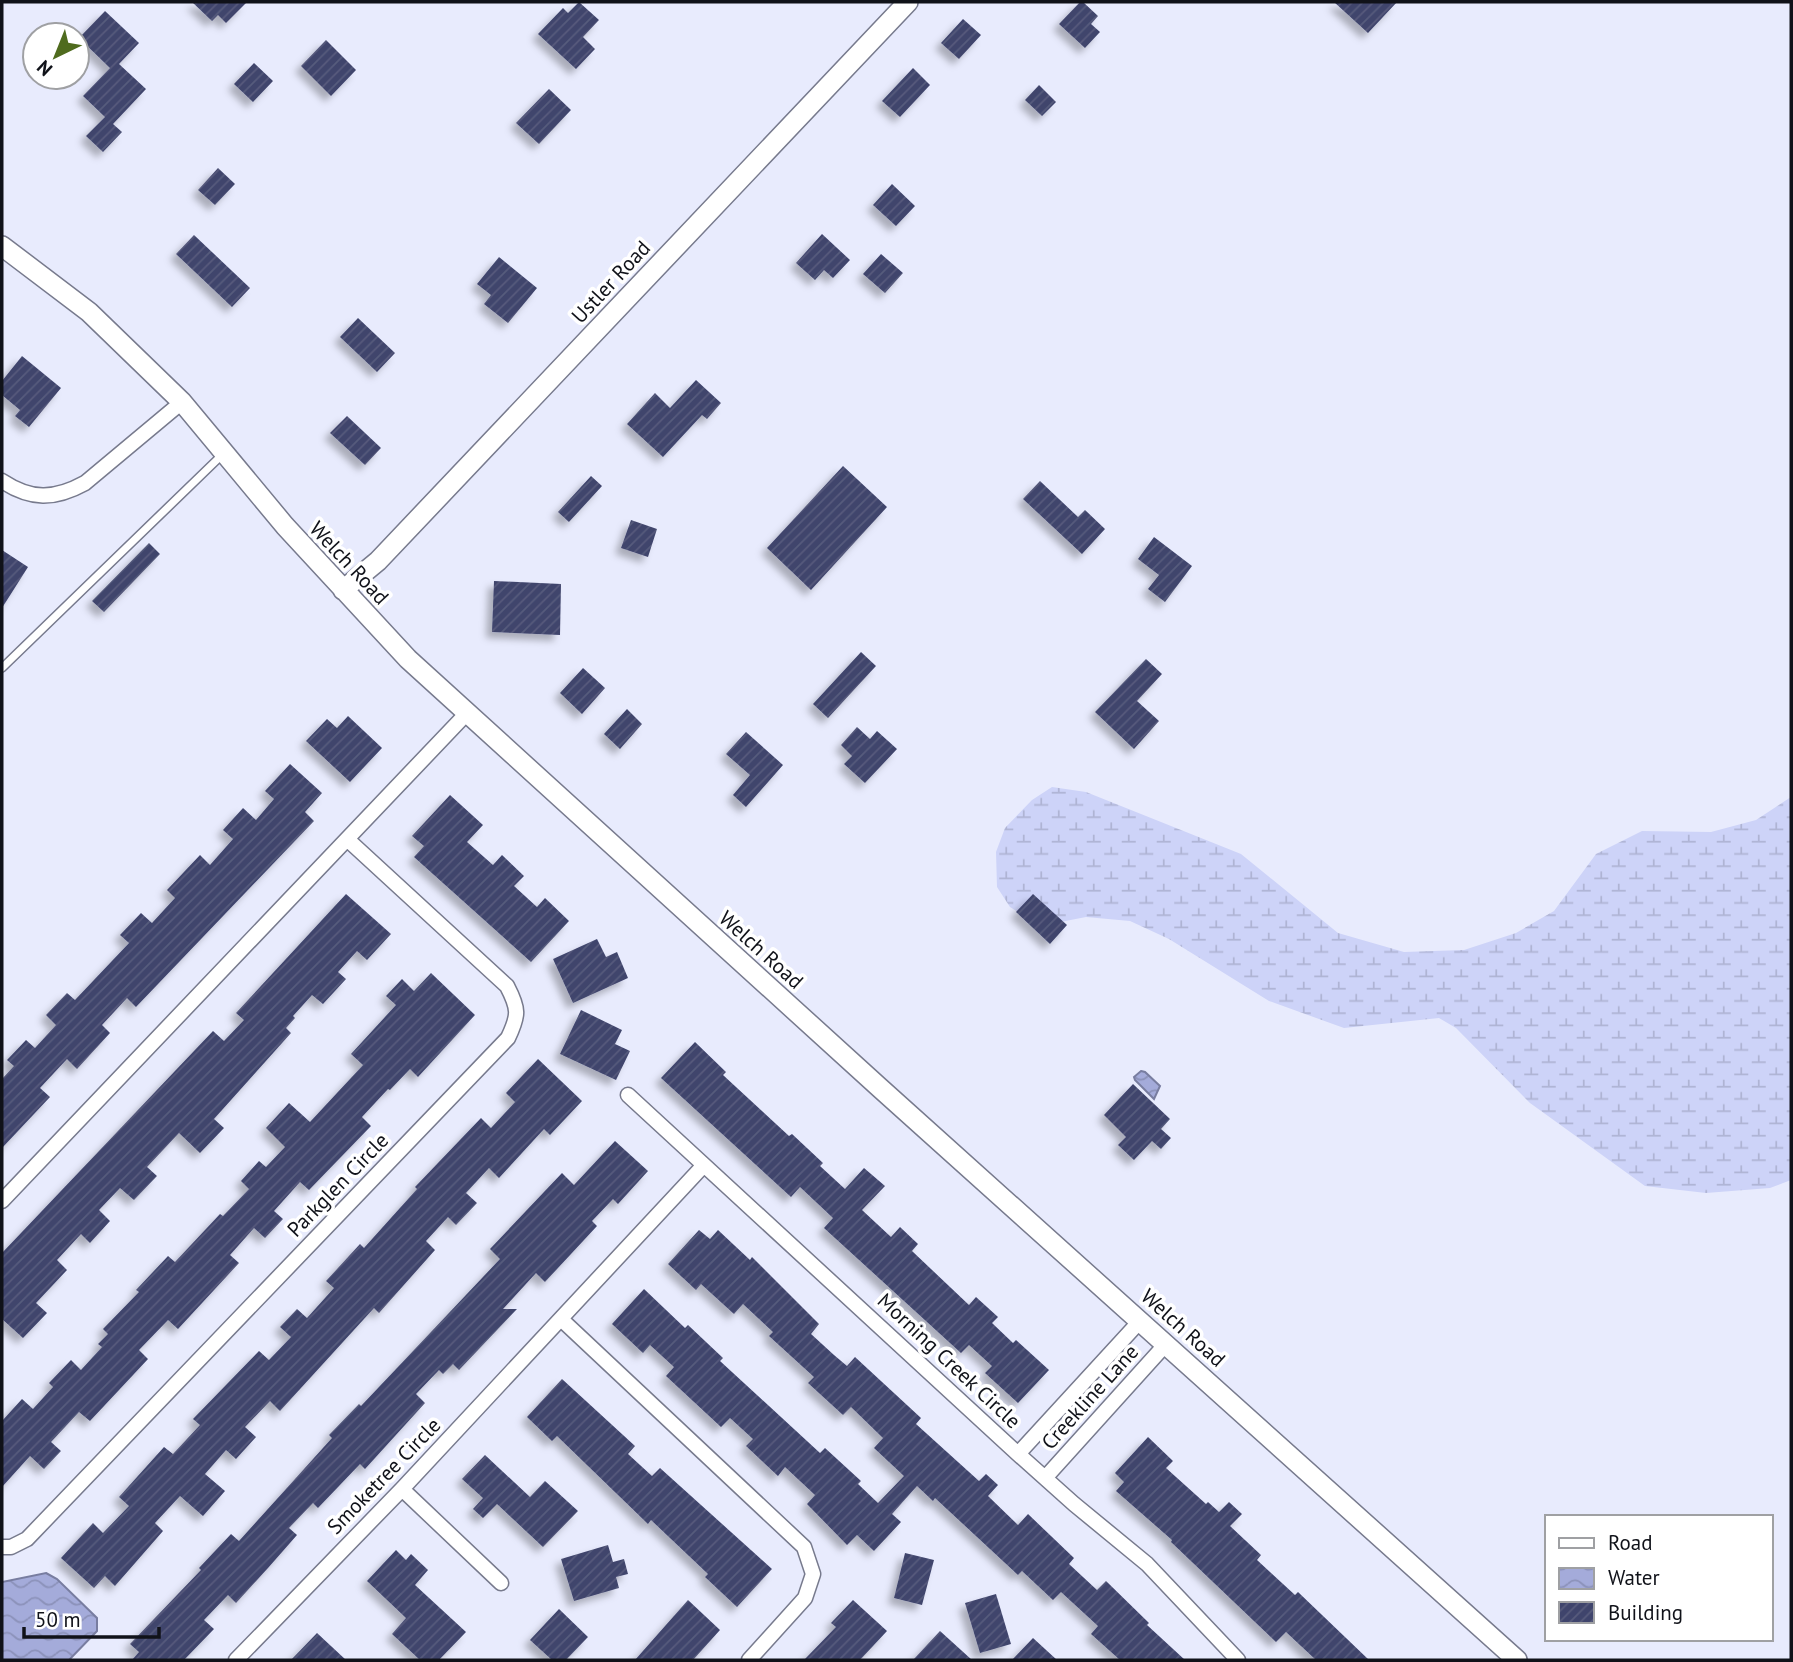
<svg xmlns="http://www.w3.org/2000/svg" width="1793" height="1662" font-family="'PT Sans',sans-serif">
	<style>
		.wetland { fill: url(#wetland-marsh) }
		.water { fill: url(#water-waves); stroke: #787da0; stroke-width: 2 }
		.building { fill: url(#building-hatch); filter: url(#shadow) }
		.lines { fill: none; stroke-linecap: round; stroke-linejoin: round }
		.lane-casing { stroke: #777a8d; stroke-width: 10 }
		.street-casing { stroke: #777a8d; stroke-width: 17 }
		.secondary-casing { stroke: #777a8d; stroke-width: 22 }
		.lane { stroke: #fff; stroke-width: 7 }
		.street { stroke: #fff; stroke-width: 14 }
		.secondary { stroke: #fff; stroke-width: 19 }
		.labels { text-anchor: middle; stroke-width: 7; stroke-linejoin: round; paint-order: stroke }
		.street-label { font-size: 21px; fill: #101219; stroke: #fff }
	</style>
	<defs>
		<pattern id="wetland-marsh" width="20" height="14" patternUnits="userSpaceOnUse" patternTransform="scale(1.75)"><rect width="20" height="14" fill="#cdd3f8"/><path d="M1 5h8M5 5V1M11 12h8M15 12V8" fill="none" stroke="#afb4d4"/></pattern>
		<pattern id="water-waves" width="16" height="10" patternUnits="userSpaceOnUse" patternTransform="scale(1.75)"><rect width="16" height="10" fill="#a4abda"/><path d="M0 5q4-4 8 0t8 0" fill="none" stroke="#8c92ba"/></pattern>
		<pattern id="building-hatch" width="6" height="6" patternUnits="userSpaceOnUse" patternTransform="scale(1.75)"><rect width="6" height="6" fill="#3f446c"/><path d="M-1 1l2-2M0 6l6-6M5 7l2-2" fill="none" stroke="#575b7c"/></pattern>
		<filter id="shadow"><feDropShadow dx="-6" dy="6" stdDeviation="3.5" flood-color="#0004"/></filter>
	</defs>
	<rect width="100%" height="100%" fill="#e8ebfd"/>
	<!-- wetland -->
	<path class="wetland" d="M1052,787L1086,792L1241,854L1338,933L1404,952L1464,950L1516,933L1554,911L1596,854L1642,831L1711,832L1756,820L1791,797V1180L1770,1188L1706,1193L1645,1186L1530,1103L1456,1028L1439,1018L1344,1028L1269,1001L1169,939L1130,921L1086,917L1040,926L1010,907L997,887L996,852L1005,828L1032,800Z"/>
	<!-- water -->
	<path class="water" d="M1141,1071L1145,1072L1160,1086L1154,1099L1135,1080L1134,1077Z
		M46,1573L57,1579L97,1618V1631L69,1660H2V1582Z"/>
	<!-- building -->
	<path class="building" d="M192,2H247L226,23L218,15L212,21Z
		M579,2L599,20L583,37L595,49L576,69L538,34L563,8L568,13Z
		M1080,2H1083L1098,16L1091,24L1100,32L1085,48L1059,24Z
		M1334,2H1397L1368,33Z
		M105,11L139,43L119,64L146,89L113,124L122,132L103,152L86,136L105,117L83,96L110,68L79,38Z
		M963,19L981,35L959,59L941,43Z
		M326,40L356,70L331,96L301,66Z
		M254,63L273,81L253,102L234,84Z
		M913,68L930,85L900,117L882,101Z
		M1039,85L1056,102L1042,116L1025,100Z
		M549,89L571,110L539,144L516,123Z
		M218,168L235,184L215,205L198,190Z
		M892,184L915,206L896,226L873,205Z
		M822,234L850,260L833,278L824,270L815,280L796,263Z
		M194,235L250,288L232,307L176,254Z
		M881,254L903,273L885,293L863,274Z
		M499,257L537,288L508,323L484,304L491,295L477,284Z
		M358,318L395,353L377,372L340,337Z
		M22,356L61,388L29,427L15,416L20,410L2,395V381Z
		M696,380L721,403L707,419L702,415L663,457L627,424L655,393L670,408Z
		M347,416L381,448L365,465L330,433Z
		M843,466L887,507L811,590L767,548Z
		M591,476L602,486L569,522L558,512Z
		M1040,481L1078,517L1085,510L1105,529L1082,554L1023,499Z
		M631,520L657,529L648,557L621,548Z
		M1154,537L1192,566L1165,602L1148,589L1159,575L1138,559Z
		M149,543L160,554L104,612L92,601Z
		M2,550L28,567L2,608Z
		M494,581L561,584L560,635L492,632Z
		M861,652L876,666L828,718L813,704Z
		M1146,659L1162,674L1137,701L1159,721L1134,749L1095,712Z
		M583,668L605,688L582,714L560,693Z
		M627,709L642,724L620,749L604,734Z
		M348,716L382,748L350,782L306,741L327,719L337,728Z
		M857,727L870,739L877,731L897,749L865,783L844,764L852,756L841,745Z
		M746,732L783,765L746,807L733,795L750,775L726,754Z
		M290,764L322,793L305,812L314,821L136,1007L127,998L102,1025L110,1033L77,1069L67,1059L40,1088L50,1097L2,1148V1079L14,1066L7,1060L26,1040L35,1048L56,1025L46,1015L67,993L75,1000L129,943L120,935L141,913L152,923L175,898L167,890L200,855L210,865L233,839L223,830L243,808L256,820L274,799L265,791Z
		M450,795L483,825L467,842L493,865L502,855L524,876L514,886L537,907L545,898L569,921L531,962L414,857L424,846L412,836Z
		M346,894L391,934L367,960L357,951L338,972L346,979L323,1004L312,995L293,1016L295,1018L286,1028L291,1033L214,1119L224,1128L200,1153L179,1133L147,1167L157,1176L134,1200L120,1188L99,1210L110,1221L90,1243L81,1234L57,1260L67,1270L36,1303L47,1313L23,1338L2,1319V1253L213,1031L224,1041L244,1020L236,1013Z
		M1033,894L1067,925L1050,944L1016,912Z
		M597,939L606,957L617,952L628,978L573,1003L553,959Z
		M431,973L475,1015L418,1077L410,1069L390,1090L388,1089L362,1117L371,1126L309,1190L300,1182L274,1211L283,1219L265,1238L254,1228L230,1255L239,1263L178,1329L168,1320L139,1350L148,1359L90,1421L79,1412L51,1442L61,1451L44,1469L30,1456L2,1487V1421L22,1399L33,1409L53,1387L49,1383L71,1360L81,1370L102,1347L98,1344L108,1334L103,1329L139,1292L136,1290L168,1256L175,1262L220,1214L223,1216L249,1189L241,1181L259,1161L266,1167L285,1147L266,1128L289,1103L310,1122L363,1065L351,1054L396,1005L386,996L402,979L414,991Z
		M581,1010L622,1030L615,1044L630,1051L616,1080L560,1054Z
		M695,1042L726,1072L723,1075L789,1136L792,1134L823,1163L820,1166L845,1189L864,1168L885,1186L862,1210L891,1237L900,1227L918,1244L912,1251L969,1305L976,1297L998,1317L992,1323L1013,1343L1016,1340L1049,1370L1018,1403L985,1373L992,1366L969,1345L961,1353L824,1228L833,1218L800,1187L791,1197L661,1078Z
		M538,1059L582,1101L550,1135L544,1129L499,1178L489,1168L466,1193L477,1203L456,1225L448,1217L426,1241L435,1250L379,1313L374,1308L280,1411L270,1401L245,1427L256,1437L236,1459L226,1450L205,1474L225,1491L203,1516L180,1496L155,1523L163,1531L115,1586L105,1576L94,1588L61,1558L93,1523L103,1533L129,1506L119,1497L164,1447L173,1454L200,1425L193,1419L259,1351L269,1360L291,1337L280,1327L297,1309L307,1318L334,1288L326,1281L360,1244L364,1248L417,1189L415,1187L481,1118L491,1128L515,1102L506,1093Z
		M1133,1084L1170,1119L1161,1129L1171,1138L1161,1149L1152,1141L1134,1160L1118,1145L1126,1137L1104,1115Z
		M615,1141L648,1171L618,1204L613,1199L592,1221L597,1226L545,1282L536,1273L503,1309H517L459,1370L453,1364L443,1374L439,1370L416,1394L425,1403L365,1469L360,1464L318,1508L313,1503L289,1528L297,1535L268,1568L236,1603L228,1595L204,1620L214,1629L184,1660H132L139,1652L130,1644L201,1570L199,1568L231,1534L239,1541L332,1438L329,1435L359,1404L361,1406L500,1259L490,1249L562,1173L574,1185Z
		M699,1230L710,1239L718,1230L750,1260L752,1257L819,1324L811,1334L834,1355L847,1366L855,1357L921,1418L916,1424L979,1481L986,1474L998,1485L988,1496L1018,1525L1028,1514L1074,1558L1069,1564L1097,1590L1106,1581L1149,1623L1147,1625L1185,1660H1120L1091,1634L1098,1626L1061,1592L1053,1600L1022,1571L1018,1575L935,1498L933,1501L917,1486L892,1514L901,1522L874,1551L857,1535L847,1545L807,1504L815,1495L785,1467L778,1476L746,1446L753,1439L730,1418L721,1427L666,1376L674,1367L650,1345L643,1353L612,1324L644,1289L685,1328L688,1325L723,1358L720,1361L820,1453L825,1448L861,1481L858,1484L878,1503L904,1476L874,1448L883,1438L851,1407L843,1415L808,1383L814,1377L769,1336L773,1332L743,1304L734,1314L701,1284L696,1290L668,1264Z
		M562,1379L635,1446L628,1454L652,1476L660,1468L772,1569L737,1607L705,1577L708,1574L651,1520L648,1524L557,1436L552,1441L527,1417Z
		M1148,1437L1173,1461L1166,1468L1206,1504L1208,1502L1219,1512L1229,1502L1242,1514L1230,1526L1261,1555L1257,1560L1295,1595L1298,1592L1369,1660H1316L1286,1632L1276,1642L1171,1542L1172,1540L1116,1491L1124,1482L1115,1473Z
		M485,1455L530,1497L545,1481L578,1511L543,1547L497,1504L483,1518L473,1509L483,1498L462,1479Z
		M608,1545L613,1562L624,1559L628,1574L616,1577L619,1588L574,1601L561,1559Z
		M396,1550L406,1560L411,1554L428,1570L415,1585L466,1632L439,1660H420L392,1634L406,1618L367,1581Z
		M905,1553L934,1560L922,1605L894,1598Z
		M996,1594L1011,1644L980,1653L965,1603Z
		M688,1600L720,1630L693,1660H635Z
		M853,1600L887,1631L860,1660H804L836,1627L831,1623Z
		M559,1609L588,1637L566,1660H552L530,1640Z
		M940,1631L972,1660H913Z
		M317,1633L346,1660H291Z
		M1033,1638L1057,1660H1012Z"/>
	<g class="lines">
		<!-- lane casing -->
		<g class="lane-casing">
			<path id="lane" d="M2,668L223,454"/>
		</g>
		<!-- street casing -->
		<g class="street-casing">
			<path id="street" d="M2,481C31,500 54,500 85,483L182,402
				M628,1095L1018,1454L1074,1504L1147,1564L1238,1660
				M2,1201L468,712
				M562,1320L804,1547L813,1574L805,1598L749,1660
				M1018,1454L1140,1321
				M1045,1478L1166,1344
				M402,1489L501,1583
				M2,1547H11L27,1539L508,1038C519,1015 519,1009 507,986L347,839
				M236,1660L402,1489L704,1165"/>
		</g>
		<!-- secondary casing -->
		<g class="secondary-casing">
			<path id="secondary" d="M2,246L89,312L182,402L285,526L408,659L880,1088L1517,1660
				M343,590L378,561L908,2"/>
		</g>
		<!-- lane -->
		<use href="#lane" class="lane"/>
		<!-- street -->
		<use href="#street" class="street"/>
		<!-- secondary -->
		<use href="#secondary" class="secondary"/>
	</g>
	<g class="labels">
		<!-- street labels -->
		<g class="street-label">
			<text transform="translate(611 282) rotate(-47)" y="7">Ustler Road</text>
			<text transform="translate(349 563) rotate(47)" y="7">Welch Road</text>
			<text transform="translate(761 950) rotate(42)" y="7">Welch Road</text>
			<text transform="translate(338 1185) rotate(-46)" y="7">Parkglen Circle</text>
			<text transform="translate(1183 1328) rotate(42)" y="7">Welch Road</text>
			<text transform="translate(949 1361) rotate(43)" y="7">Morning Creek Circle</text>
			<text transform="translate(1090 1397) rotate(-48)" y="7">Creekline Lane</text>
			<text transform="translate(384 1476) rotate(-46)" y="7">Smoketree Circle</text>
		</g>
	</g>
	<!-- border -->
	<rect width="1793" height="1662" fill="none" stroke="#101219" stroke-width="7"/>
	<!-- legend -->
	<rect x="1545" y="1515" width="228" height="126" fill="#ffffff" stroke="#9fa0a3" stroke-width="2"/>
	<rect x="1559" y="1538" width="35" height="10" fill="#ffffff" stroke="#9fa0a3" stroke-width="2"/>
	<text x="1608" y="1550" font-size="21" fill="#101219">Road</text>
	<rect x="1559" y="1568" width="35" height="21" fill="url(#water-waves)" stroke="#9fa0a3" stroke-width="2"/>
	<text x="1608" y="1585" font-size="21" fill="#101219">Water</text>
	<rect x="1559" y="1602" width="35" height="21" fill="url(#building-hatch)" stroke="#9fa0a3" stroke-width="2"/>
	<text x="1608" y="1620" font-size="21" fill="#101219">Building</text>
	<!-- north arrow -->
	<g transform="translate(56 56) rotate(223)"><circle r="33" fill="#ffffff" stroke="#9fa0a3" stroke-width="2"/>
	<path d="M0-5L12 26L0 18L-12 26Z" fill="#4f6b1e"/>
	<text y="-10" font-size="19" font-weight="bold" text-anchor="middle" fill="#101219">N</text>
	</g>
	<!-- scale -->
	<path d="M24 1627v10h135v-10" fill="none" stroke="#101219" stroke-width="3.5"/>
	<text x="35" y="1627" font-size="21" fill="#101219" stroke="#ffffff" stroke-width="5" paint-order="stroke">50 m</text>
</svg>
